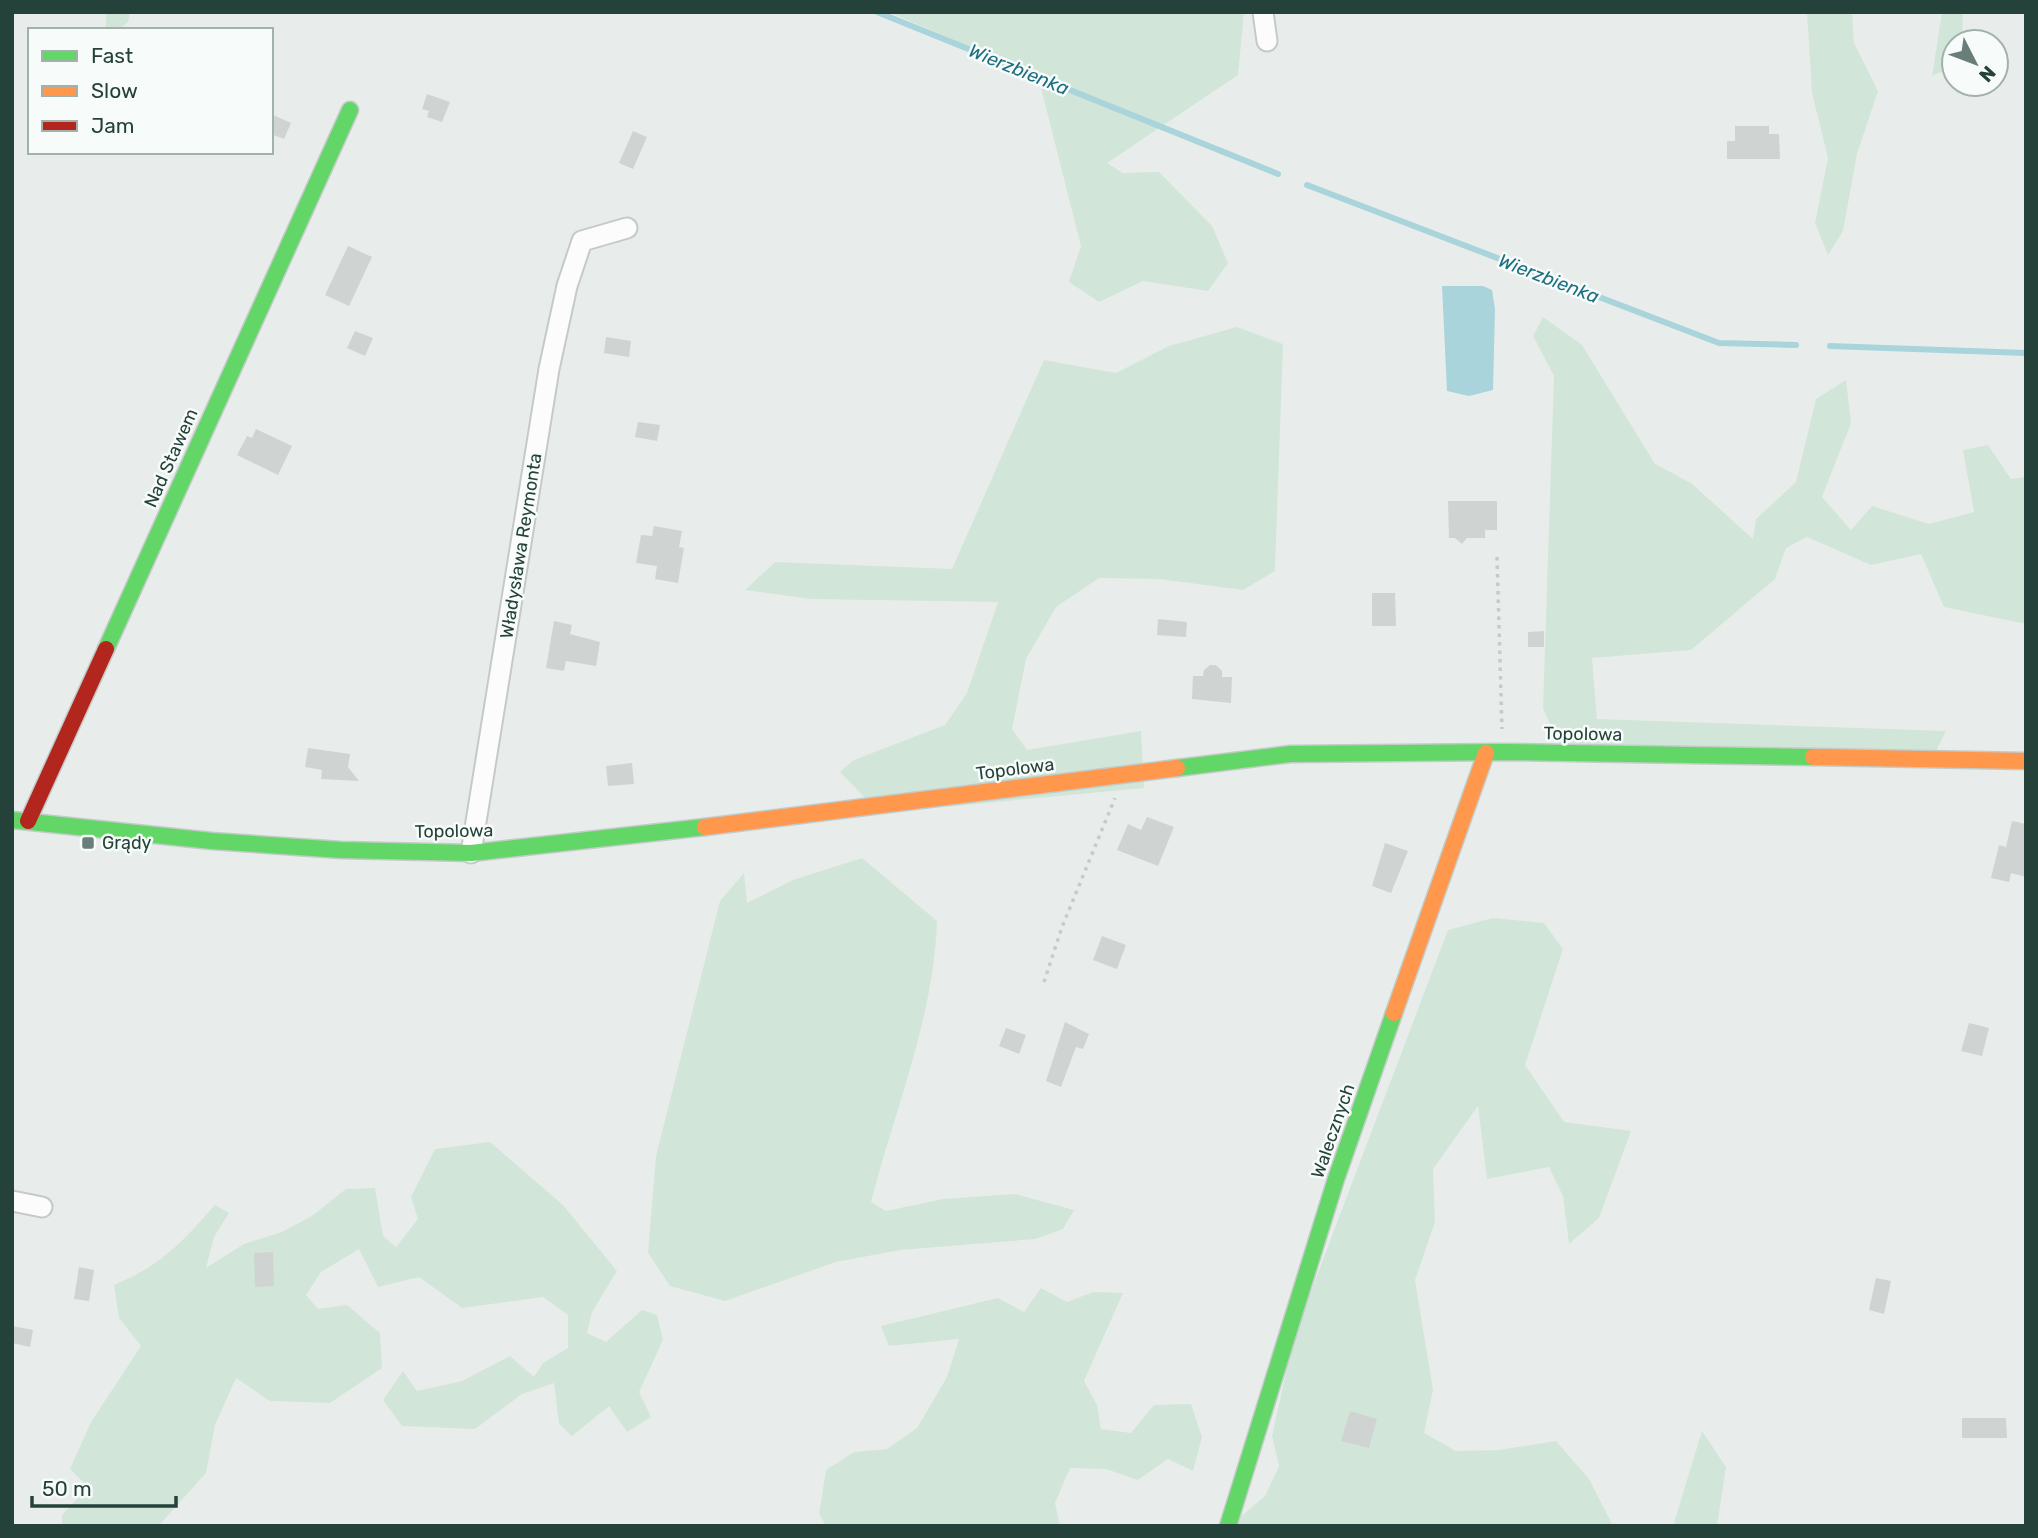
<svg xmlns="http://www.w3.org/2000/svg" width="2038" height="1538" font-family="Rubik,sans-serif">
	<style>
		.green { fill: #d1e6d8 }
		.water { fill: #a9d4db }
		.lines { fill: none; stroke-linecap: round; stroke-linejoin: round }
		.stream { stroke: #a9d4db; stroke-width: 6 }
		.building { fill: #cfd4d2 }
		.street-casing { stroke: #c5cac8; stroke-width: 23 }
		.fast-casing { stroke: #c3cbc8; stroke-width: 19 }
		.slow-casing { stroke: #c3cbc8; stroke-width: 19 }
		.jam-casing { stroke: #c3cbc8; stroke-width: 19 }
		.path { stroke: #c3ccca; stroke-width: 3.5; stroke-dasharray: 3.5 5; stroke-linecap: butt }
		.street { stroke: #fcfcfc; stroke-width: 19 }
		.fast { stroke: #63d668; stroke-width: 16 }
		.slow { stroke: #ff974d; stroke-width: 16 }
		.jam { stroke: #b3261e; stroke-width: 16 }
		.poi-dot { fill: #697e78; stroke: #f7fbf9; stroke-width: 2.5 }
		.labels { text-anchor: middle; stroke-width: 5; stroke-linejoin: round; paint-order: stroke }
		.street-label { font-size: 18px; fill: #24423a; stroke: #f7fbf9 }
		.poi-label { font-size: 18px; fill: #24423a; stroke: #f7fbf9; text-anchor: start }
		.water-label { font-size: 19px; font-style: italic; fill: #1c6f80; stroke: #f7fbf9 }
	</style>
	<rect width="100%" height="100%" fill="#e8edeb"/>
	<!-- green -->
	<path class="green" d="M106,12H130L128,22L118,30H106Z
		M889,12H1244L1238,75L1107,163L1123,173L1159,172L1212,226L1228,263L1208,291L1143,281L1099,302L1069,282L1081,246L1038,76Z
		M1807,12H1852L1854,43L1878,91L1857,154L1843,231L1828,255L1815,223L1828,158L1812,93Z
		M1942,12H1963L1962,42H1954V66L1932,76Z
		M1543,317L1582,345L1655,464L1691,483L1753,539L1756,519L1796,482L1816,399L1846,380L1851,423L1822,497L1851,530L1872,506L1929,524L1974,512L1963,450L1988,445L2011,479L2026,477V624L1944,607L1921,554L1871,565L1807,537L1786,548L1775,579L1691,650L1592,658L1597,719L1946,731L1935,753L1559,743L1543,709L1554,376L1533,336Z
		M1237,327L1283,344L1275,571L1243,590L1159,579L1099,578L1056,607L1026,659L1012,729L1027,750L1141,731L1144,788L880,813L840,772L854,760L945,725L967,693L998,602L811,599L745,590L775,562L952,569L1044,360L1116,373L1169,346Z
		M862,858L937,921C934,1017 895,1109 871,1202L886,1211L943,1199L1015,1194L1074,1210L1063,1229L1035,1239L900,1250L836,1262L725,1301L670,1286L648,1253L656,1156L720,901L744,873L747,903L793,880Z
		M1493,918L1544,923L1563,949L1525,1065L1564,1122L1631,1131L1599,1218L1569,1244L1563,1196L1549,1167L1487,1179L1478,1106L1433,1169L1435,1222L1415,1280L1433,1390L1424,1433L1456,1451L1499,1450L1556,1441L1589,1479L1613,1526H1230L1265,1496L1279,1466L1272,1436L1294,1336L1448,930Z
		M490,1142L563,1205L617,1271L592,1312L587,1333L606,1342L642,1310L657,1315L663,1340L639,1392L651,1417L627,1432L609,1406L572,1436L559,1424L554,1383L522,1394L475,1429L402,1426L383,1400L403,1371L417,1391L462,1381L510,1356L534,1377L543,1363L568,1348V1315L543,1297L462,1308L419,1277L378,1287L359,1249L321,1272L306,1295L318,1309L347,1305L380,1333L382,1368L330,1403L270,1401L236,1378L215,1425L206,1473L161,1523L162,1526H62V1515L88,1487L70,1469L91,1422L141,1346L119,1318L114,1285C162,1265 181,1243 215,1205L229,1213L214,1237L206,1268L244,1244L282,1232L312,1216L346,1189L375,1188L383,1236L396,1247L418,1219L411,1197L435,1149Z
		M1041,1288L1067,1302L1093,1292L1123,1293L1084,1381L1097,1405L1101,1429L1131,1433L1154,1405L1191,1404L1202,1437L1193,1471L1168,1459L1138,1480L1106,1469L1070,1468L1055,1503L1060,1526H826L819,1514L826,1470L854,1452L887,1449L917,1428L947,1377L959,1339L889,1346L881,1326L998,1298L1024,1312Z
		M1702,1431L1726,1467L1717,1526H1673Z"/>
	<!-- water -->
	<path class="water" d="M1442,286H1483L1492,290L1495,309L1493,390L1469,396L1447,391Z"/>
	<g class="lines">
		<!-- stream -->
		<path class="stream" d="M877,12L1278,174
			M1307,185L1719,343L1796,345
			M1830,346L2026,353"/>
	</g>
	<!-- building -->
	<path class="building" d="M427,94L450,102L442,122L427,117L429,111L422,109Z
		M271,114L291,123L284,139L271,134Z
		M1735,126H1769V134H1779L1780,159H1727V141H1735Z
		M633,131L647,137L633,169L619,163Z
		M348,246L372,257L349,306L325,295Z
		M355,331L373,338L365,356L347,348Z
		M606,337L631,341L629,357L604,353Z
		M638,422L660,425L657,441L635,437Z
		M256,429L292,446L278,475L237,455L247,436L252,438Z
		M1448,501H1497V530H1485V538H1467L1462,544L1455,538H1449Z
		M654,526L682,531L679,547L684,548L678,583L655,579L657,566L636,563L641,535L652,536Z
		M1372,593H1395L1396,626H1372Z
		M1158,619L1187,622L1186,637L1157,635Z
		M554,621L572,625L570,634L600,642L596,666L566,661L564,671L546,668Z
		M1544,631V647H1528V632Z
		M1210,665H1216L1222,671V677H1232L1231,703L1192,699L1193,676H1203L1204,670Z
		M308,748L350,754L348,767L359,781L321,779L322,770L305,767Z
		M632,763L634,784L608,786L606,766Z
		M1147,817L1174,827L1158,866L1117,850L1128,824L1141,830Z
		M2012,821L2026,824V877L2011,873L2009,882L1991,878L1999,845L2006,847Z
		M1385,843L1408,851L1391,893L1372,886Z
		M1102,936L1126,945L1117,969L1093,960Z
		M1065,1022L1089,1034L1083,1049L1076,1047L1061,1087L1046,1081Z
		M1969,1023L1989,1028L1982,1056L1961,1051Z
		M1006,1028L1026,1035L1019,1054L999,1046Z
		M273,1252L274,1286L255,1287L254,1253Z
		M79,1267L94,1270L89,1301L74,1299Z
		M1876,1278L1891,1281L1884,1314L1869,1310Z
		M12,1326L33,1330L30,1347L12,1343Z
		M1350,1411L1377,1419L1369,1448L1341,1441Z
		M1962,1418H2006L2007,1438H1962Z"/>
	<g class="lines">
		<!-- street casing -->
		<g class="street-casing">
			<path id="street" d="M1263,12L1267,41
				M471,853L549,369L567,286L582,241L627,228
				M12,1201L42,1207"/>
		</g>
		<!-- fast casing -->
		<g class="fast-casing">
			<path id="fast" d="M106,649L350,110
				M1177,768L1290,754L1503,752L1813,757
				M12,820L212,841L341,850L471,853L705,827
				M1228,1526L1336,1179L1394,1013"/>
		</g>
		<!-- slow casing -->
		<g class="slow-casing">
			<path id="slow" d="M1813,757L2026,761
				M705,827L1177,768
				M1394,1013L1486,753"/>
		</g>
		<!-- jam casing -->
		<g class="jam-casing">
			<path id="jam" d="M28,821L106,649"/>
		</g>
		<!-- path -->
		<path class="path" d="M1497,557L1502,729
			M1044,982L1062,927L1115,798"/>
		<!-- street -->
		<use href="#street" class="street"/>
		<!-- fast -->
		<use href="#fast" class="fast"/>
		<!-- slow -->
		<use href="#slow" class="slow"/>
		<!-- jam -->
		<use href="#jam" class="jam"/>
	</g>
	<!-- markers -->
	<rect class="poi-dot" x="81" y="836" width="14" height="14" rx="3.5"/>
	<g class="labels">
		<!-- street labels -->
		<g class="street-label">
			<text transform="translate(171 458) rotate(-66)" y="6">Nad Stawem</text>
			<text transform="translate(521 546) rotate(-81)" y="6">Władysława Reymonta</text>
			<text transform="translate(1583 734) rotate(1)" y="6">Topolowa</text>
			<text transform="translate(1015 769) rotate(-7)" y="6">Topolowa</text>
			<text transform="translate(454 831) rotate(-1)" y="6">Topolowa</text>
			<text transform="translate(1333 1131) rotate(-71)" y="6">Walecznych</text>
		</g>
		<!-- poi labels -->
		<g class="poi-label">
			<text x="102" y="849">Grądy</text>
		</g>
		<!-- water labels -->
		<g class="water-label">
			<text transform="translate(1019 69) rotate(22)" y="7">Wierzbienka</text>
			<text transform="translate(1549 278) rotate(21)" y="7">Wierzbienka</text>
		</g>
	</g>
	<!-- border -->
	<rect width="2038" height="1538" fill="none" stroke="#24423a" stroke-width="28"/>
	<!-- legend -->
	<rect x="28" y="28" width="245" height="126" fill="#f7fbf9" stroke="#a3b1ad" stroke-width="2"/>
	<rect x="42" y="51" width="35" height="10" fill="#63d668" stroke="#a3b1ad" stroke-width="2"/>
	<text x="91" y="63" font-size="21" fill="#24423a">Fast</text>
	<rect x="42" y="86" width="35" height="10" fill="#ff974d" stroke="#a3b1ad" stroke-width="2"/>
	<text x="91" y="98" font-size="21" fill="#24423a">Slow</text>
	<rect x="42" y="121" width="35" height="10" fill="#b3261e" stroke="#a3b1ad" stroke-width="2"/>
	<text x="91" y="133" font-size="21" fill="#24423a">Jam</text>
	<!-- north arrow -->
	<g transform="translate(1975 63) rotate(132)"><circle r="33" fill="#f7fbf9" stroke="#a3b1ad" stroke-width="2"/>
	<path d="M0-5L12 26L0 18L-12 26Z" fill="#697e78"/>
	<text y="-10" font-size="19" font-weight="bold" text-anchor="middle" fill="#24423a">N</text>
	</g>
	<!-- scale -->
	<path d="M32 1496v10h144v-10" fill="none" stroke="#24423a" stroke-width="3.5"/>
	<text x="42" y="1496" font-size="21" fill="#24423a" stroke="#f7fbf9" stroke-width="5" paint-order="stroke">50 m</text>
</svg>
